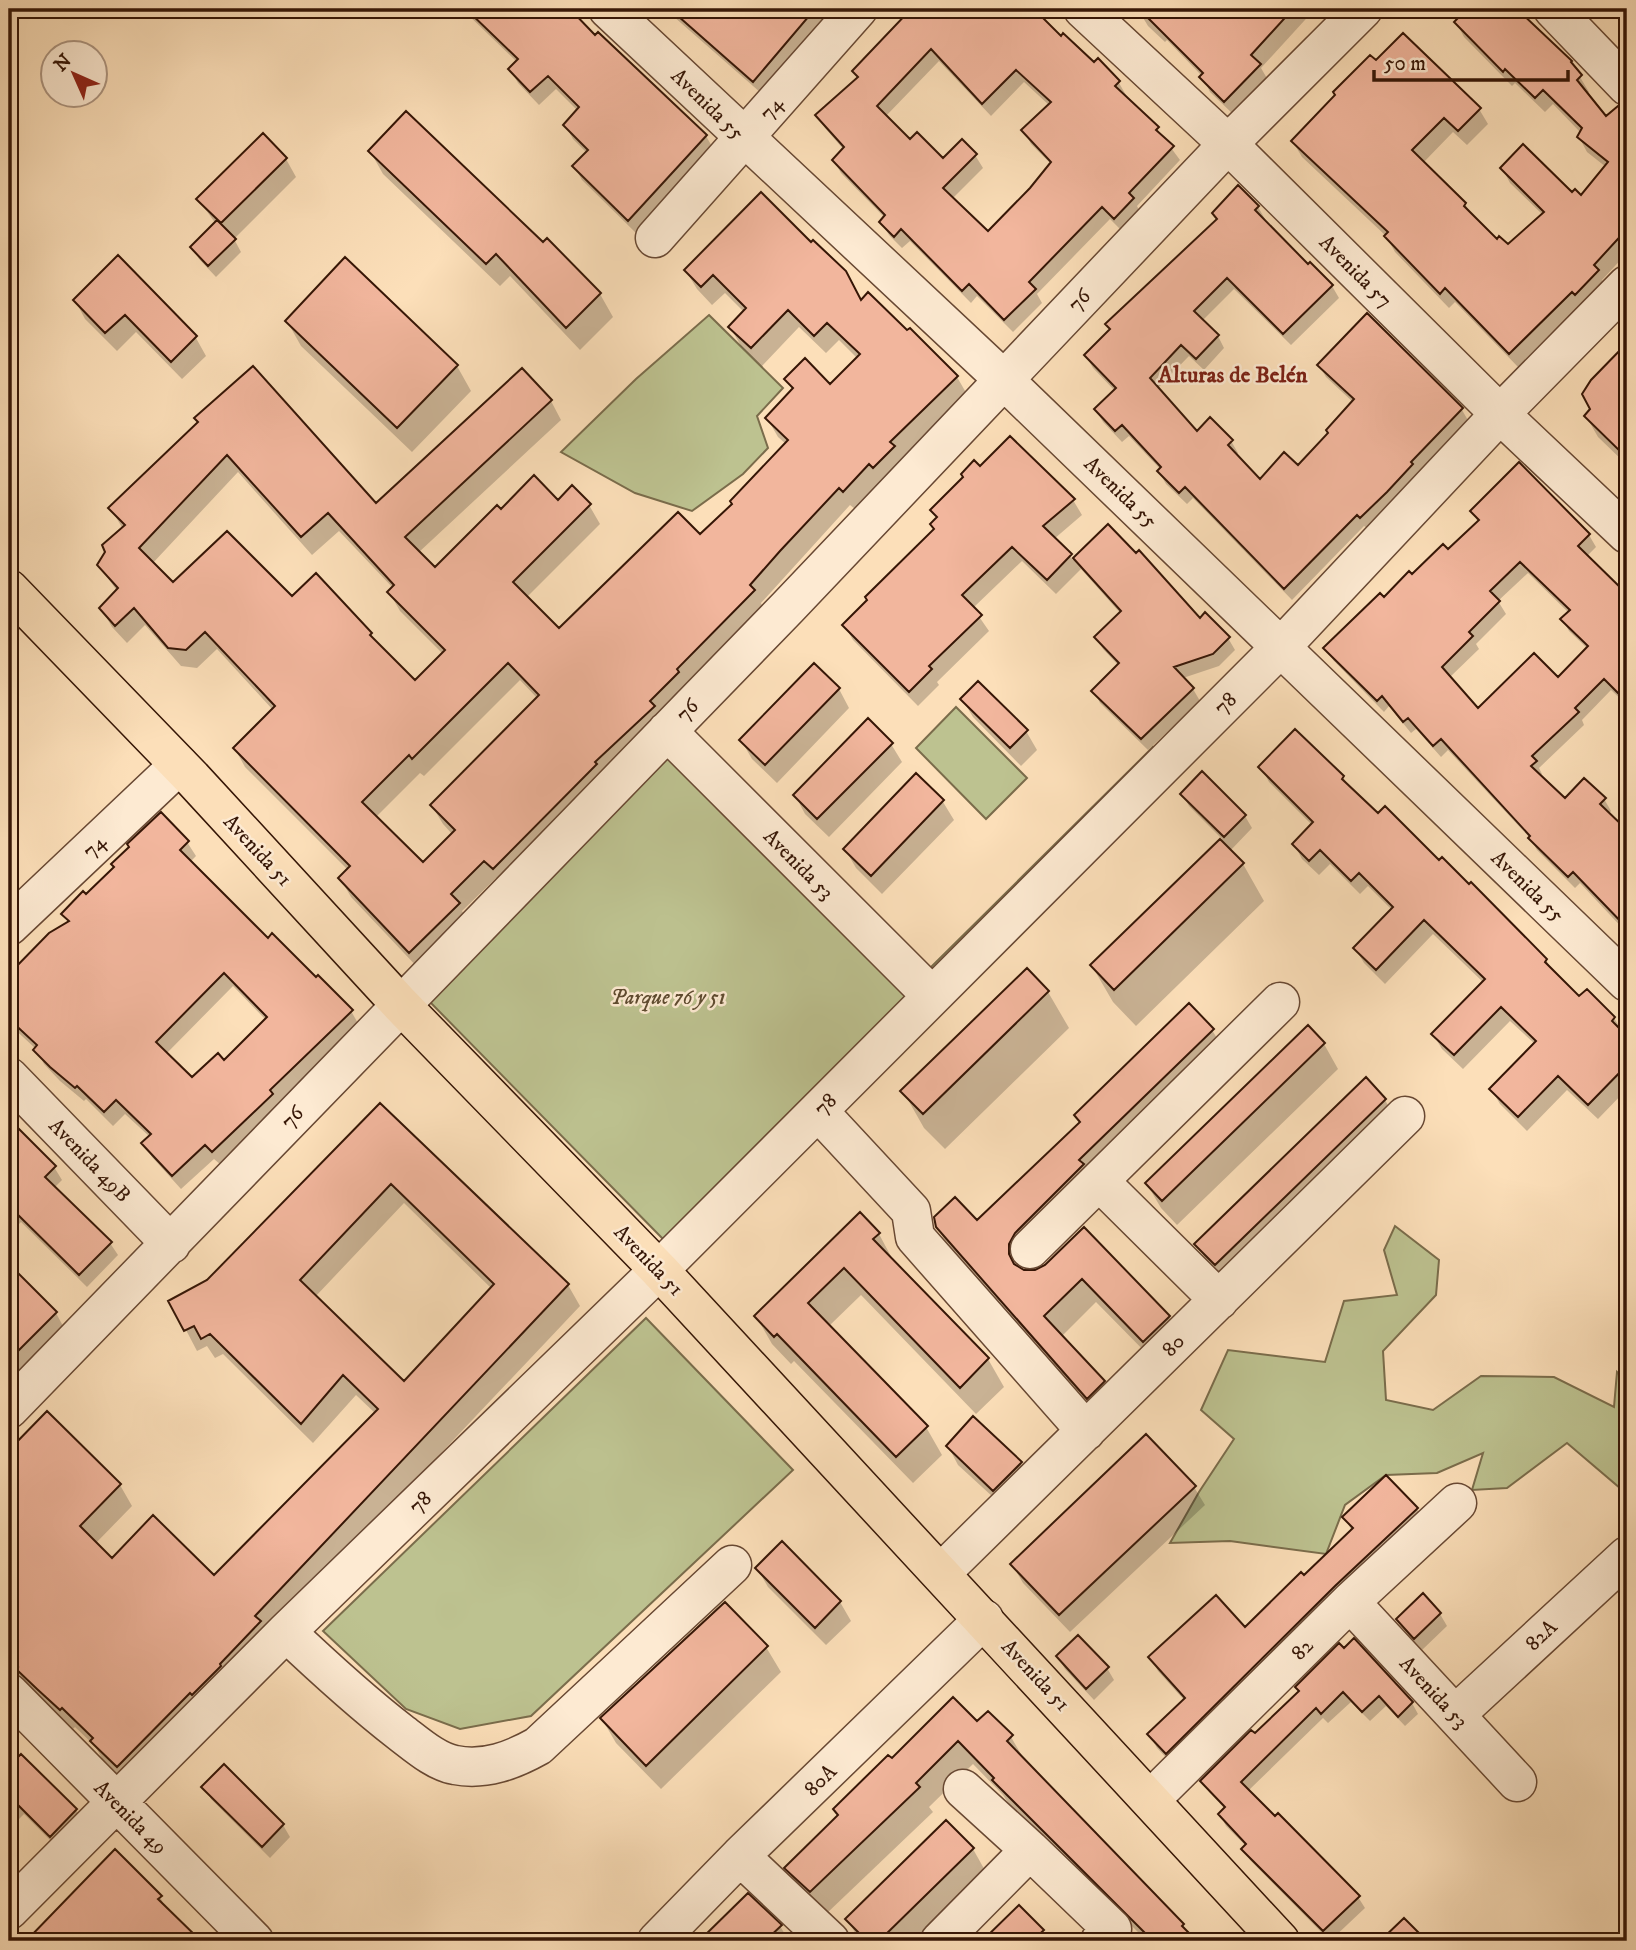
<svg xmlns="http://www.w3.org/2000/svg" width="1636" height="1950" font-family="'IM FELL DW Pica',serif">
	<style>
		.green { fill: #bdc290; stroke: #7a6c4b; stroke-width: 2 }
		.shadow { fill: #0003; fill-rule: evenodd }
		.building { fill: #f2b69d; stroke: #361606; stroke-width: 2; fill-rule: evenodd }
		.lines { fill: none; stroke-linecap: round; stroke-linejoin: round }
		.minor-casing { stroke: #684833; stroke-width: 41 }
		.major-casing { stroke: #361606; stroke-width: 41 }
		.minor { stroke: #fdead2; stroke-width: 38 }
		.major { stroke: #fcdfb9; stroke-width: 38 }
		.labels { text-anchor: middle; stroke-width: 5; stroke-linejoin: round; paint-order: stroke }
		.street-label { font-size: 21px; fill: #361606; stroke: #fdead2 }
		.park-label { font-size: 21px; font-style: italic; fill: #5e4a2f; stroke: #fdead2 }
		.neighbourhood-label { font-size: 23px; font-weight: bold; fill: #7a1f14; stroke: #fdead2 }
	</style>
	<rect width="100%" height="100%" fill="#fcdfb9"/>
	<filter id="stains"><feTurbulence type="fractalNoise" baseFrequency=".00286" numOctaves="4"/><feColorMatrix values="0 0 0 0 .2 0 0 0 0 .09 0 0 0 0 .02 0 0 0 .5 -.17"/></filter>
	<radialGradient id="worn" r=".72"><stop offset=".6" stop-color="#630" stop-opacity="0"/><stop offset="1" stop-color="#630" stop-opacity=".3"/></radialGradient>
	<!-- green -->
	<path class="green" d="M709,315L783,388L757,416L768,448L743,474L692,511L635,493L561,452L636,379Z
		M956,707L1027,778L986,819L916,748Z
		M1153,747L1158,752L932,974L928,970Z
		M667,748L911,997L663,1239L430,1002Z
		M1395,1226L1439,1260L1436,1295L1383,1351L1386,1400L1433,1410L1481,1376L1554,1377L1614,1407L1617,1372L1627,1382V1494L1567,1443L1507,1488L1472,1490L1483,1453L1437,1473L1386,1475L1345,1505L1326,1554L1230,1541L1170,1543L1199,1492L1234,1439L1201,1410L1228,1350L1325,1362L1344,1301L1397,1295L1384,1250Z
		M646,1318L793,1470L531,1716L460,1729L406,1709L323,1631Z"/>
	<!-- shadow -->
	<path class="shadow" d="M9,9H28L9,27Z
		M462,9H568L595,37L706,136L714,150L637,234L582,180L574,166L587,153L573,139L565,125L578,111L556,89L539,105L518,83L510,69L517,62Z
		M665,9H756L760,12L764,9H833L761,93Z
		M914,9H1032L1061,38L1094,64L1098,60L1119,83L1126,95L1124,97L1157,129L1180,160L1137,206L1140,212L1122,231L1110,219L1037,294L1042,303L1013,332L977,296L971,303L910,241L902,248L889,235L881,222L885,218L841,173L834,161L844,150L825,128L817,116L858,79L854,71ZM939,61L991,116L1024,82L1050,106L1024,131L1031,144L1051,164L1032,189L988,234L952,199L983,168L975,155L943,160L910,141L885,117Z
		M1141,9H1315L1261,68L1268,80L1234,115L1210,92L1202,76L1167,40L1165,42L1148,26L1139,11Z
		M1322,9H1335L1329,15Z
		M1469,9H1515L1546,40L1548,38L1571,62L1589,92L1586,94L1606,119L1621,109L1627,116V253L1602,280L1606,286L1519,368L1455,302L1449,308L1395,252L1386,236L1302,157L1293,142L1376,63L1479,109L1488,124L1467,145L1453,132L1423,163L1465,204L1473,217L1497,241L1508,246L1543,215L1510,183L1502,168L1581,198L1606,167L1587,152L1579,137L1581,133L1553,104L1545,112L1515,83L1512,86L1464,37L1456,22Z
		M1627,15V30L1624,18Z
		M370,151L543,244L600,294L613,317L580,350L510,276L500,286L383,174Z
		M286,159L296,177L234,239L241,252L216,277L199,259L192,247L216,224L198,199Z
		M761,194L861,303L907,332L910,330L957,377L968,396L901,460L904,466L885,485L881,481L855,509L850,505L761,603L764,610L504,886L496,878L462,911L469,923L421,971L351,897L340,878L348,870L245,767L235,749L273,710L217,649L197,668L181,666L145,625L127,643L112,627L101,608L117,591L99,565L123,529L111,509L199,423L376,506L551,401L561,420L418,553L435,570L501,511L558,502L589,505L600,524L526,598L558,630L700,537L733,505L786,444L778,437L767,418L793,391L786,379L830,386L858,359L839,340L826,353L799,327L762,366L741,346L730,327L744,312L725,293L712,305L697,289L686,271ZM238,472L312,555L339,531L393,588L389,592L400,611L443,654L415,682L377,644L371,634L292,598L173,585L152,564ZM520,680L538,699L432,806L443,824L453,835L423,864L375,818L420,773L424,776Z
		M1258,207L1265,219L1263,221L1308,266L1332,286L1339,298L1291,345L1234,289L1202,321L1218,336L1224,348L1204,370L1189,356L1157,389L1197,433L1231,441L1238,453L1236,456L1260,482L1298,467L1330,434L1354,403L1326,377L1319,365L1367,315L1462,410L1469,422L1367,528L1364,526L1292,600L1193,498L1187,504L1166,484L1159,472L1161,470L1129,436L1122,442L1103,422L1096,410L1115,391L1093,368L1086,356Z
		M118,258L196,338L206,356L182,379L136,332L117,351L85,319L75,300Z
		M287,321L457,366L471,391L412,452L301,346Z
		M1627,345V473L1623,467L1626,464L1598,437L1586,416L1592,410V381Z
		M980,468L1073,500L1082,515L1054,539L1073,560L1108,527L1200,620L1228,638L1235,650L1219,666L1183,678L1193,689L1200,701L1148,750L1100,703L1094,691L1118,665L1103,649L1096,637L1121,614L1081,569L1056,594L1022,561L973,608L989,631L937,682L939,685L918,706L853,640L844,625L935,531L938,519L933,510Z
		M1472,512L1589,535L1596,547L1586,557L1627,597V705L1611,690L1582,720L1584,725L1539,768L1542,774L1540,776L1565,801L1604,799L1611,811L1608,815L1627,833V933L1580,883L1575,888L1537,850L1530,838L1448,750L1441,757L1416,729L1411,733L1389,706L1384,712L1333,660L1326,648L1412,576L1448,551L1478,522ZM1528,573L1569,613L1562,619L1569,631L1588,649L1558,680L1478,710L1449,678L1479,649L1476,644L1506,614L1498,601Z
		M814,666L839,689L849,708L777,783L752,759L741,740Z
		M962,699L1026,731L1037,750L1021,766L973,717Z
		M891,744L902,762L829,837L805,814L795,795Z
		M1261,767L1343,777L1350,789L1378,816L1439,863L1546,960L1553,972L1579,999L1614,1018L1627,1039V1089L1598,1119L1567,1090L1527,1131L1500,1104L1491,1089L1535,1044L1510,1021L1463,1069L1442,1049L1433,1034L1484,983L1433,934L1385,984L1364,963L1355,948L1392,910L1368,886L1360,894L1330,864L1319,875L1302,859L1294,844L1312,825L1269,782Z
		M916,776L943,802L954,820L882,894L856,868L845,849Z
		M1182,794L1245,816L1252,828L1230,851L1243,864L1264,901L1136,1026L1113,1002L1092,966L1222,839L1189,806Z
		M187,842L196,856L190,862L268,940L351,1011L359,1025L277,1104L280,1109L221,1165L214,1159L181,1189L152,1157L144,1143L150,1137L125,1114L113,1126L86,1099L84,1101L60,1081L44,1064L36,1049L9,1024V980L69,923L63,914L86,896ZM233,986L266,1020L224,1062L192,1079L166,1054Z
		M1048,992L1069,1028L945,1149L924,1128L903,1091Z
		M1212,1030L1226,1053L1028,1257L1021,1268V1270L1035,1272L1046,1266L1084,1229L1169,1317L1182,1340L1157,1364L1096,1302L1061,1337L1104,1382L1117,1405L1101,1421L951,1251L937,1227L976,1222L1080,1124L1076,1116Z
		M1324,1044L1338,1069L1177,1225L1161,1208L1147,1184Z
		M1385,1100L1399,1125L1230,1289L1211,1269L1197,1244Z
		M380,1106L568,1285L580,1306L268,1636L129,1787L104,1762L95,1746L75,1727L73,1729L9,1665V1450L47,1413L120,1485L132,1506L95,1544L112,1560L214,1578L376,1414L356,1395L313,1443L223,1354L215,1358L207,1346L197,1351L186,1330L208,1281ZM404,1203L492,1289L404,1383L315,1297Z
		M9,1127L54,1167L62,1180L54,1188L110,1243L118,1255L87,1287L21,1222L9,1234Z
		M879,1234L894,1262L988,1359L1004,1387L976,1414L861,1295L828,1327L926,1427L942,1455L913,1483L794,1361L791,1364L772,1344L756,1316Z
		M9,1267L56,1313L63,1326L13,1376L9,1371Z
		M973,1419L1021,1464L1031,1482L1005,1508L958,1465L948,1446Z
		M1194,1487L1205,1505L1070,1632L1023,1583L1012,1564Z
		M1417,1509L1425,1523L1175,1767L1157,1748L1149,1734L1184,1700L1158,1671L1150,1657L1245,1630L1352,1531L1344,1517Z
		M782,1544L840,1602L851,1621L826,1645L768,1587L757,1568Z
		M1440,1614L1447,1626L1422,1650L1405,1631L1398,1619Z
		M1339,1646L1412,1703L1418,1714L1405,1726L1386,1706L1370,1721L1351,1702L1328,1723L1323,1718L1248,1791L1358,1897L1365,1908L1330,1941L1250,1860L1243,1849L1246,1846L1226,1826L1220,1815L1225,1809L1209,1792L1203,1781L1300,1692Z
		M766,1647L781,1672L661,1789L616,1743L602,1719Z
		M1058,1657L1107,1668L1114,1680L1094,1700L1065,1669Z
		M977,1724L1011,1737L1025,1761L1183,1925L1194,1941H1147L1009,1804L1003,1795L973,1764L929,1807L933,1812L825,1915L800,1892L786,1868L892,1761Z
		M9,1752L17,1760L21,1756L76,1810L83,1823L58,1848L24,1814L12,1826L9,1822Z
		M204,1787L283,1825L290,1837L270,1858L211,1799Z
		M946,1822L973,1849L987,1874L919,1941H860L847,1919Z
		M748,1896L780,1926L789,1941H702Z
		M160,1897L168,1912L198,1941H24L29,1936L31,1939Z
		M1019,1907L1042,1931L1048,1941H985Z"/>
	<!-- building -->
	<path class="building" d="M466,9H570L595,35L598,32L707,135L628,221L572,166L588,150L563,125L579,107L548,76L530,92L508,69L518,59Z
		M670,9H815L753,82Z
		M911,9H1034L1061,36L1063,33L1094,62L1098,58L1120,81L1115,86L1159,127L1156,130L1174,146L1129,193L1134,198L1114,219L1102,207L1029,282L1036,289L1004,320L969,284L962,291L901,229L894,237L879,222L885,215L832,160L844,147L815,115L858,77L852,71ZM931,49L982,104L1016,70L1051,102L1021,130L1051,162L1030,188L988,231L943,188L977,154L962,139L943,158L917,132L910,139L877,106Z
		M1139,9H1293L1251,55L1261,64L1224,102L1199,77L1203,73Z
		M1467,9H1517L1572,61L1571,62L1582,75L1577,80L1606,116L1618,106L1627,107V229L1594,265L1599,270L1575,295L1572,292L1509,354L1445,288L1440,294L1384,236L1388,232L1291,141L1335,95L1333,92L1370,55L1376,60L1403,33L1481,108L1458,131L1444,118L1412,150L1466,203L1464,206L1497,239L1499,236L1508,244L1544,212L1500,168L1523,144L1572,192L1575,189L1581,195L1608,162L1577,137L1582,128L1543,90L1535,98L1505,69L1503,72L1454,22Z
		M406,111L543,242L547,238L601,293L566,328L496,254L486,264L368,151Z
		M263,133L287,158L221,223L196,199Z
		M1238,185L1259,206L1255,210L1308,264L1310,262L1333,285L1283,334L1227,278L1194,311L1219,335L1196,359L1181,345L1150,378L1197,431L1210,417L1233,440L1228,445L1260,479L1284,452L1298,465L1328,433L1326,430L1354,399L1317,365L1367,313L1463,408L1411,462L1413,464L1387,492L1360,518L1357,515L1284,589L1185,487L1179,493L1157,471L1161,467L1122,425L1115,431L1094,409L1116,388L1084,355L1110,329L1105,324L1217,219L1212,213Z
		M761,192L811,242L813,240L846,271L861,300L868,292L907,330L910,328L958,376L890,442L895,446L873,468L869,464L843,492L839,488L780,551L750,585L755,590L677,669L679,672L650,701L655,706L595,762L597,764L493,869L484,861L451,894L460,903L409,953L338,878L350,866L233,748L275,706L205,632L186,650L168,648L134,608L115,626L99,608L118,588L97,565L105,552L102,545L125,525L108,508L198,422L194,418L253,366L376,503L522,368L552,400L405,537L435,567L497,505L501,509L534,475L558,500L572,485L591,504L513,582L559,628L678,512L700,534L732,504L730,501L788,440L765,418L793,388L784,379L805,358L830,384L860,354L827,323L814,336L788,310L751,348L728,327L746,308L713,275L701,287L684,270ZM227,455L301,537L328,513L394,585L387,592L445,650L415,680L370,635L372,633L316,573L292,596L227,531L173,582L139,548ZM508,663L539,695L430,805L455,830L423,862L362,802L409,755L412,759Z
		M217,220L236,239L208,266L190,247Z
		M118,255L197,336L171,362L125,315L105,333L73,300Z
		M345,257L458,365L397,428L285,321Z
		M1627,343V458L1584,416L1590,409L1582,394L1591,380Z
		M1010,436L1075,499L1043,526L1072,554L1047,580L1012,547L962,595L982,615L929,666L932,669L909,692L842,625L867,600L865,597L934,529L930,524L937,517L930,510L963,477L961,474L974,460L980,466Z
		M1519,462L1590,534L1578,546L1627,594V702L1604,679L1575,708L1579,712L1532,756L1537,761L1531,766L1565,798L1584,778L1606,798L1600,804L1627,830V928L1573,872L1568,877L1528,838L1530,836L1441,739L1433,746L1408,718L1403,722L1382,696L1377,701L1323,648L1380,593L1384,597L1409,571L1412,574L1443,544L1448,549L1479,520L1470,511ZM1520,562L1570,610L1560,619L1588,646L1558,677L1534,653L1478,708L1442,667L1473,636L1469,632L1500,601L1490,591Z
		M1108,524L1136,553L1139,550L1200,618L1205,612L1230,637L1213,654L1174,667L1194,688L1141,739L1091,691L1119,663L1094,637L1121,611L1073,558Z
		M814,663L840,688L765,765L739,740Z
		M978,681L1028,730L1010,748L960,699Z
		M868,718L893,743L817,819L793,795Z
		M1295,729L1344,776L1342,779L1378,813L1385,806L1439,860L1442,857L1469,884L1471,882L1547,959L1545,962L1579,996L1587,989L1615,1017L1612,1021L1627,1036V1065L1588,1105L1558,1076L1518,1117L1489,1089L1536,1041L1501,1007L1454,1055L1431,1034L1485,979L1424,920L1376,970L1353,948L1393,907L1359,873L1351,881L1320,850L1309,861L1292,844L1313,822L1258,767Z
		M1202,771L1246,815L1224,837L1180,794Z
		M916,773L944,800L871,876L843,849Z
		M161,812L189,841L180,850L268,938L272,933L316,977L318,975L353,1010L270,1090L273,1094L212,1152L205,1145L172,1176L141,1143L151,1134L116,1100L104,1112L77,1086L75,1088L50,1067L33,1050L37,1045L9,1019V974L49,933L69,921L61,914L83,891L86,894L114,867L111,864L129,847L127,844ZM224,973L267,1017L224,1060L218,1053L192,1077L156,1042Z
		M1220,839L1244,863L1114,990L1090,965Z
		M1027,968L1049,991L923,1114L900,1091Z
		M1189,1003L1214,1029L1079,1160L1084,1164L1015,1233L1009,1244V1254L1014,1264L1024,1270H1035L1045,1265L1084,1227L1170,1316L1143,1342L1082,1279L1044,1316L1105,1381L1087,1399L936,1227L934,1217L955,1197L977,1220L1080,1122L1074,1115Z
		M1308,1025L1325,1043L1162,1201L1145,1183Z
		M1366,1077L1386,1099L1215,1265L1194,1244Z
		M380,1103L569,1284L255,1616L261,1621L220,1664L221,1666L192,1695L190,1693L117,1767L90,1741L93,1738L62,1708L60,1710L37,1689L16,1669L18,1667L9,1658V1450L47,1411L121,1484L80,1526L112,1558L153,1515L214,1575L378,1409L343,1375L301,1424L210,1334L201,1339L194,1326L184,1331L168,1301L207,1280ZM391,1184L494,1284L404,1381L300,1280Z
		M9,1119L56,1166L45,1177L112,1242L79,1275L9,1206Z
		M860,1212L880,1233L873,1239L989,1358L960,1388L844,1268L808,1303L928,1426L896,1457L777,1334L774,1337L754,1316Z
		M9,1264L57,1312L9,1360Z
		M973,1416L1022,1462L993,1491L946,1446Z
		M1146,1434L1196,1486L1059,1615L1010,1564Z
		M1386,1475L1418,1508L1335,1586L1166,1754L1147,1734L1185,1698L1148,1657L1216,1595L1245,1627L1301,1572L1304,1575L1353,1528L1342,1517Z
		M782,1541L841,1601L815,1628L755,1568Z
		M1423,1593L1441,1613L1414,1639L1396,1619Z
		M725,1602L768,1646L646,1766L600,1718Z
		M1078,1635L1109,1667L1086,1689L1056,1656Z
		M1354,1638L1413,1702L1398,1717L1379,1696L1362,1712L1343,1692L1321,1714L1316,1708L1241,1782L1275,1816L1278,1813L1360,1896L1323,1931L1241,1849L1246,1844L1218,1814L1225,1807L1200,1781L1251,1730L1255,1733L1299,1691L1295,1687L1339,1643L1344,1648Z
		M953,1697L977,1721L988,1711L1013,1735L1007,1741L1184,1924L1182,1926L1197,1941H1153L992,1780L994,1778L958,1741L916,1783L920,1787L810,1892L784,1868L838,1815L833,1809L888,1755L892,1758Z
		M21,1754L77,1809L50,1837L9,1796V1766Z
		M224,1764L284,1824L262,1847L201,1787Z
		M946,1820L974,1848L879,1941H867L845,1919Z
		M115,1849L162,1896L158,1899L201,1941H26Z
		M748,1893L782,1925L765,1941H699Z
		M1019,1905L1044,1930L1032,1941H982Z
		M1404,1918L1427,1941H1380Z"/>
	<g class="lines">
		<!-- minor casing -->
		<g class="minor-casing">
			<path id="minor" d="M608,9L1003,379L1627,982
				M1083,9L1228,144L1500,414L1627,534
				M1553,9L1627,86
				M655,238L858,9
				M667,731L932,996
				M9,926L179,765
				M9,1077L171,1244
				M818,1111L911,1211L915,1237L1086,1431
				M1100,1182L1219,1300
				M1030,1249L1280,1002
				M9,1409L788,607L1228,144L1363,9
				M941,1573L1405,1116
				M1350,1602L1517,1782
				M286,1632C323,1667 360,1701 400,1732C416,1744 436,1762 455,1765C485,1771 513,1760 538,1746L732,1565
				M9,1693L254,1941
				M1455,1715L1627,1556
				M963,1789L1030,1850
				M1151,1799L1350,1602L1457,1503
				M740,1856L830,1941
				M9,1910L286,1632L659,1270L1281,647L1500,414L1627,285
				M657,1941L740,1856L984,1619
				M940,1941L1030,1850L1112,1929L1100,1941"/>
		</g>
		<!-- major casing -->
		<g class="major-casing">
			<path id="major" d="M9,589L192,778L400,1004L659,1270L1280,1941"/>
		</g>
		<!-- minor -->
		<use href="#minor" class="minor"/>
		<!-- major -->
		<use href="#major" class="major"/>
	</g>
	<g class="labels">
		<!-- street labels -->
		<g class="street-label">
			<text transform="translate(708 104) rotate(44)" y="7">Avenida 55</text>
			<text transform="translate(771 108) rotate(-49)" y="7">74</text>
			<text transform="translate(1356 271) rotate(45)" y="7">Avenida 57</text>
			<text transform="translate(1079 300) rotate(-46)" y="7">76</text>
			<text transform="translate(1121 492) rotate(44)" y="7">Avenida 55</text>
			<text transform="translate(1225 703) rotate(-45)" y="7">78</text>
			<text transform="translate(687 710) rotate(-46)" y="7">76</text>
			<text transform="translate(94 846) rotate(-43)" y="7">74</text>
			<text transform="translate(258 850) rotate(47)" y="7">Avenida 51</text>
			<text transform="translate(799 864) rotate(45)" y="7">Avenida 53</text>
			<text transform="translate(1528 886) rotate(44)" y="7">Avenida 55</text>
			<text transform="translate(825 1104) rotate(-45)" y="7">78</text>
			<text transform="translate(292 1117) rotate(-46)" y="7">76</text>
			<text transform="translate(90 1160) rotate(46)" y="7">Avenida 49B</text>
			<text transform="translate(649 1260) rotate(46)" y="7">Avenida 51</text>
			<text transform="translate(1173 1345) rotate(-45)" y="7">80</text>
			<text transform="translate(420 1502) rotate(-44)" y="7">78</text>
			<text transform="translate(1541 1635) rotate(-43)" y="7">82A</text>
			<text transform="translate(1302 1649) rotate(-45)" y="7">82</text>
			<text transform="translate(1036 1675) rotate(47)" y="7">Avenida 51</text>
			<text transform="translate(1434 1692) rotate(47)" y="7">Avenida 53</text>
			<text transform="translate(820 1780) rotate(-44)" y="7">80A</text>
			<text transform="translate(131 1817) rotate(45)" y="7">Avenida 49</text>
		</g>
		<!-- park labels -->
		<g class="park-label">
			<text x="668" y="1004">Parque 76 y 51</text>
		</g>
		<!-- neighbourhood labels -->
		<g class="neighbourhood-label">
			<text x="1233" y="382">Alturas de Belén</text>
		</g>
	</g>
	<!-- margin -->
	<rect width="1636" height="1950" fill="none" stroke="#fcdfb9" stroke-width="35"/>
	<rect x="10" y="10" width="1615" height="1929" fill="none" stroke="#361606" stroke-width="3.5"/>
	<rect x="18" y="18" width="1601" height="1915" fill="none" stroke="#361606" stroke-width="2"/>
	<!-- north arrow -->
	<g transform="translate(74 74) rotate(315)"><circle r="33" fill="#fdead2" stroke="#ad9580" stroke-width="2"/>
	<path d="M0-5L12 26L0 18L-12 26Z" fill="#8f2418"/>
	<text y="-10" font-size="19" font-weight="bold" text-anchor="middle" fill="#361606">N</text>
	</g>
	<!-- scale -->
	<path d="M1374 70v10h194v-10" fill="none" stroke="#361606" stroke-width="3.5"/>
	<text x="1384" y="70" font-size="21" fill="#361606" stroke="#fdead2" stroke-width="5" paint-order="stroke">50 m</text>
	<rect width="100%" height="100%" filter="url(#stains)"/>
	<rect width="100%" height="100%" fill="url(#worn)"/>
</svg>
